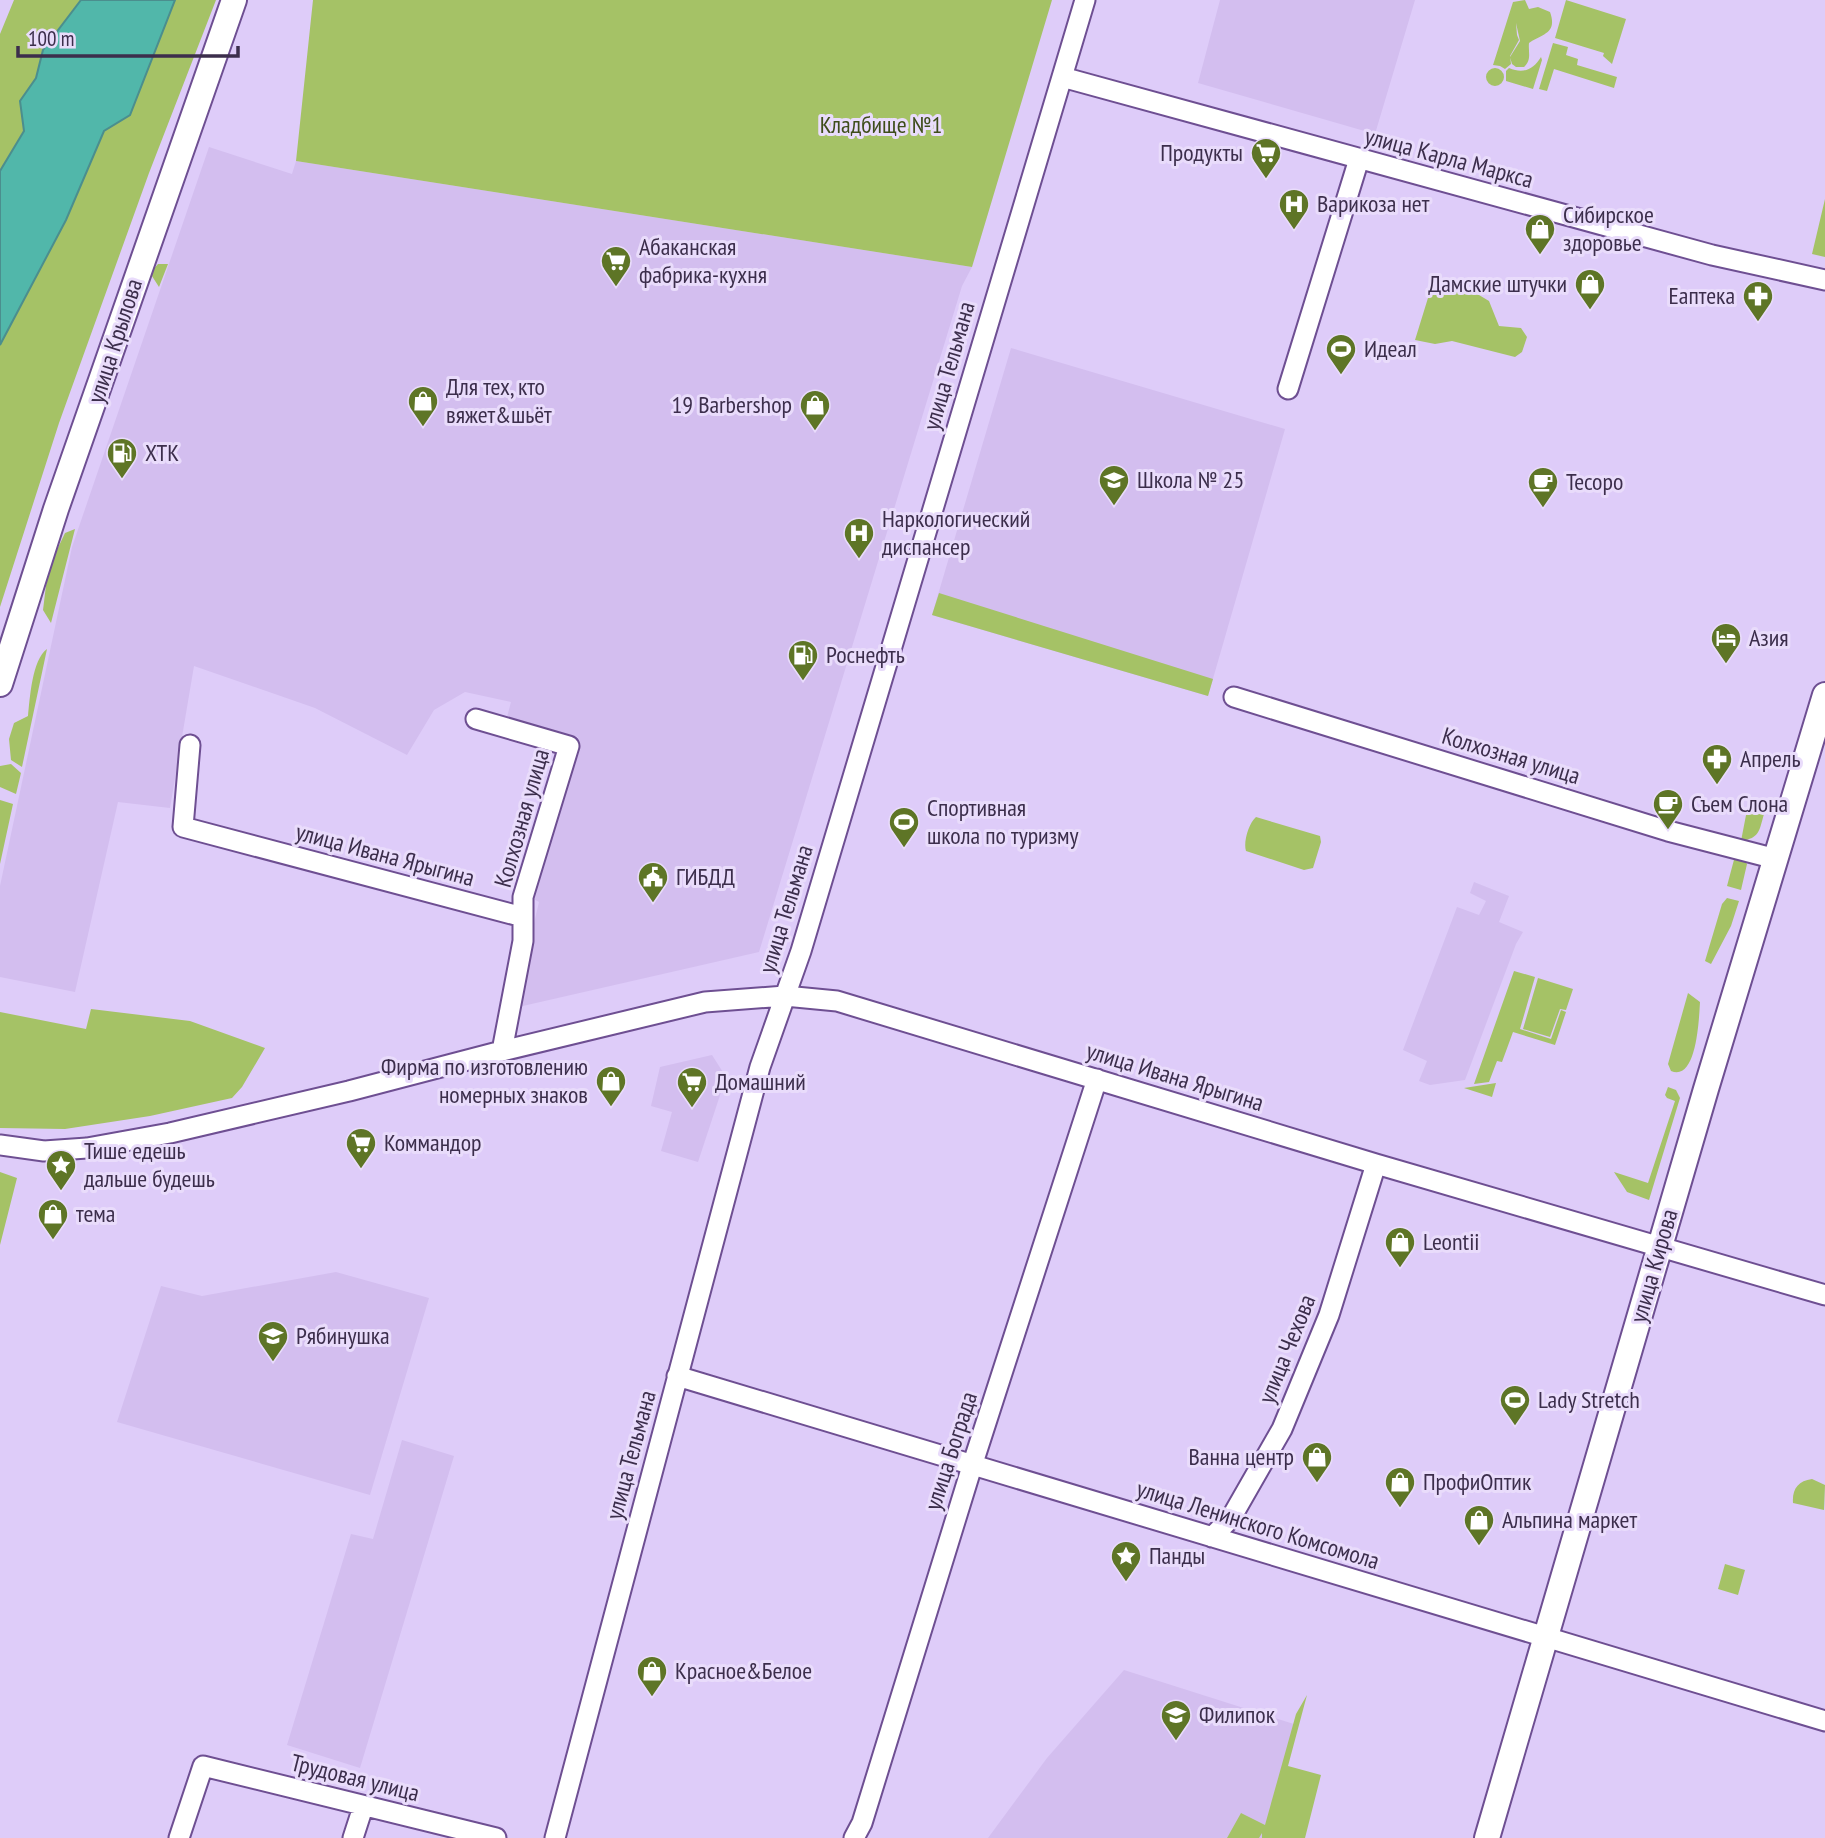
<svg xmlns="http://www.w3.org/2000/svg" width="1825" height="1838" font-family="'PT Sans Narrow',sans-serif">
	<style>
		.built { fill: #d3beef }
		.green { fill: #a5c266 }
		.water { fill: #51b7aa; stroke: #4b8e8e; stroke-width: 2 }
		.lines { fill: none; stroke-linecap: round; stroke-linejoin: round }
		.minor-casing { stroke: #6e4f92; stroke-width: 23 }
		.major-casing { stroke: #6e4f92; stroke-width: 28 }
		.minor { stroke: #fff; stroke-width: 19 }
		.major { stroke: #fff; stroke-width: 24 }
		.labels { text-anchor: middle; stroke-width: 6; stroke-linejoin: round; paint-order: stroke }
		.park-label { font-size: 24px; fill: #3e4d1a; stroke: #e9dcfb }
		.poi-label { font-size: 24px; fill: #3c2e4c; stroke: #e9dcfb; text-anchor: start }
		.street-label { font-size: 24px; fill: #3c2e4c; stroke: #e9dcfb }
	</style>
	<rect width="100%" height="100%" fill="#deccf9"/>
	<!-- built -->
	<path class="built" d="M1220,0H1415L1375,134L1198,83Z
		M209,147L292,174L296,161L972,267L962,286L759,952L514,1008L539,902L530,897L578,737L507,717L511,702L465,692L434,710L407,755L315,708L194,666L170,808L118,802L75,992L0,977V886L72,547Z
		M1011,348L1285,429L1208,696L932,615Z
		M1474,882L1509,896L1499,922L1523,932L1516,944L1465,1080L1430,1085L1419,1081L1427,1061L1403,1050L1457,907L1479,915L1486,901L1470,893Z
		M712,1055L726,1077L698,1162L661,1151L672,1112L651,1106L660,1067Z
		M336,1272L429,1298L370,1495L117,1422L161,1286L202,1296Z
		M402,1440L454,1456L360,1768L287,1745L351,1534L373,1539Z
		M1124,1670L1297,1725L1262,1838H988L1047,1758Z"/>
	<!-- green -->
	<path class="green" d="M14,0H81L43,50L36,78L20,101L24,131L0,171V34Z
		M175,0H216L149,173L59,423L0,607V345L66,220L104,131L130,115Z
		M313,0H1052L972,267L296,161Z
		M1525,0L1529,9L1538,7L1550,12C1558,34 1541,34 1529,43C1528,52 1532,60 1524,67H1516L1512,64L1510,57L1520,41L1516,23L1517,35L1519,40L1510,56L1511,64L1505,69L1500,66L1493,65L1513,2Z
		M1566,0L1626,19L1612,64L1603,56L1604,53L1555,38Z
		M1553,43L1568,47L1566,55L1578,59L1577,65L1617,77L1614,88L1554,69L1547,91L1539,89Z
		M1541,57L1542,60L1533,89L1506,81V71L1509,68C1523,74 1533,70 1541,57Z
		M1486 77a9 9 0 1 1 18 0a9 9 0 1 1-18 0Z
		M1825,199V257L1812,254Z
		M158,264H168L159,287L150,273Z
		M1432,285L1479,295L1489,301L1499,326L1521,328L1527,337L1522,352L1515,357L1452,341L1435,344L1415,340Z
		M75,529L51,623L43,610L48,569L65,533Z
		M939,593L1213,679L1208,696L932,615Z
		M47,649L22,767L11,760L9,739L14,723L28,716C30,698 32,660 47,649Z
		M11,764L21,773L16,794L0,787V766Z
		M0,800L13,804L0,864Z
		M1747,810L1764,814C1759,831 1760,838 1741,841Z
		M1256,817L1320,836L1321,842L1313,868L1304,870L1246,851C1243,842 1249,823 1256,817Z
		M1735,856L1744,860L1747,864L1741,890L1727,886Z
		M1727,898L1739,901L1731,926L1711,964L1705,961L1722,904Z
		M1514,971L1535,977L1520,1029L1551,1039L1561,1010L1566,1012L1555,1045L1513,1032L1502,1062L1497,1061L1489,1082L1474,1084Z
		M1538,978L1573,989L1566,1010L1560,1009L1550,1037L1523,1029Z
		M1688,993L1700,1002C1699,1018 1697,1082 1671,1071L1668,1064Z
		M91,1009L190,1021L265,1048L242,1087L232,1098L150,1116L65,1129L0,1128V1012L86,1029Z
		M1496,1083L1492,1097L1464,1088Z
		M1668,1087L1676,1090L1680,1098L1649,1200L1627,1192L1614,1172L1648,1183L1675,1101L1667,1098L1665,1095Z
		M0,1172L17,1178L0,1245Z
		M1812,1479L1825,1485L1824,1510L1793,1503C1792,1489 1798,1481 1812,1479Z
		M1725,1564L1745,1570L1738,1595L1718,1589Z
		M1307,1695L1288,1766L1321,1775L1305,1838H1262V1833L1259,1838H1227L1241,1813L1265,1825L1296,1714Z"/>
	<!-- water -->
	<path class="water" d="M81,0H175L130,115L104,131L66,220L0,345V171L24,131L20,101L36,78L43,50Z"/>
	<g class="lines">
		<!-- minor casing -->
		<g class="minor-casing">
			<path id="minor" d="M1062,77L1712,255L1825,280
				M1288,389L1359,159
				M1234,697L1668,831L1776,859
				M476,719L569,746L523,897V917
				M190,745L183,827L523,917V941L502,1051
				M0,1145L44,1151L87,1148L170,1133L349,1091L502,1051L705,1002L785,996L837,1001L1376,1164L1825,1295
				M677,1376L1825,1721
				M1212,1537L1231,1518L1282,1429L1329,1315L1376,1164
				M179,1838L203,1766L496,1838
				M353,1838L363,1807
				M555,1838L760,1067L801,951L1085,0
				M854,1838L862,1823L973,1463L1097,1079"/>
		</g>
		<!-- major casing -->
		<g class="major-casing">
			<path id="major" d="M0,684L56,509L234,0
				M1487,1838L1706,1089L1825,695"/>
		</g>
		<!-- minor -->
		<use href="#minor" class="minor"/>
		<!-- major -->
		<use href="#major" class="major"/>
	</g>
	<!-- icons -->
	<defs>
		<g id="supermarket-pin" transform="scale(1.575)"><path d="M0 17L-7.5 6A9.5 9.5 0 1 1 7.5 6Z" fill="#5e7526" stroke="#e9dcfb"/><path d="M-6-5.5h2.5l.6 2H6L4.5 2H-2.5L-4.4-4H-6ZM-1.5 3.2a1.3 1.3 0 1 0 .1 0ZM3 3.2a1.3 1.3 0 1 0 .1 0Z" fill="#fff"/></g>
		<g id="hospital-pin" transform="scale(1.575)"><path d="M0 17L-7.5 6A9.5 9.5 0 1 1 7.5 6Z" fill="#5e7526" stroke="#e9dcfb"/><path d="M-5-5h3v3.5h4V-5h3V5h-3V1.5h-4V5h-3Z" fill="#fff"/></g>
		<g id="shop-pin" transform="scale(1.575)"><path d="M0 17L-7.5 6A9.5 9.5 0 1 1 7.5 6Z" fill="#5e7526" stroke="#e9dcfb"/><path d="M-5-2.5h2.3a2.7 3.5 0 0 1 5.4 0H5L5.5 6h-11ZM-1.5-2.5h3a1.5 2.3 0 0 0-3 0Z" fill="#fff"/></g>
		<g id="pharmacy-pin" transform="scale(1.575)"><path d="M0 17L-7.5 6A9.5 9.5 0 1 1 7.5 6Z" fill="#5e7526" stroke="#e9dcfb"/><path d="M-2-6h4v4h4v4h-4v4h-4v-4h-4v-4h4Z" fill="#fff"/></g>
		<g id="stadium-pin" transform="scale(1.575)"><path d="M0 17L-7.5 6A9.5 9.5 0 1 1 7.5 6Z" fill="#5e7526" stroke="#e9dcfb"/><path d="M0-5a6.5 5 0 1 0 0 10a6.5 5 0 1 0 0-10ZM-3.5-1.8h7v3.6h-7Z" fill="#fff"/></g>
		<g id="fuel-pin" transform="scale(1.575)"><path d="M0 17L-7.5 6A9.5 9.5 0 1 1 7.5 6Z" fill="#5e7526" stroke="#e9dcfb"/><path d="M-5.5-6h7V0h2V4h1.3V-2.5L3-4.5l.8-.8L6-3V5H2.5V1h-1V6h-7ZM-4.2-4.7v3.2H.2V-4.7Z" fill="#fff"/></g>
		<g id="school-pin" transform="scale(1.575)"><path d="M0 17L-7.5 6A9.5 9.5 0 1 1 7.5 6Z" fill="#5e7526" stroke="#e9dcfb"/><path d="M0-5L7-2L0 1L-7-2ZM-4 1L0 2.5L4 1V4Q0 6-4 4Z" fill="#fff"/></g>
		<g id="cafe-pin" transform="scale(1.575)"><path d="M0 17L-7.5 6A9.5 9.5 0 1 1 7.5 6Z" fill="#5e7526" stroke="#e9dcfb"/><path d="M-5.5-4.5H6V0H3Q3 3.5 0 3.5H-2.5Q-5.5 3.5-5.5 0ZM3-3.2v2h1.7v-2ZM-6 4.5H4V6H-6Z" fill="#fff"/></g>
		<g id="hotel-pin" transform="scale(1.575)"><path d="M0 17L-7.5 6A9.5 9.5 0 1 1 7.5 6Z" fill="#5e7526" stroke="#e9dcfb"/><path d="M-6-4.5h1.5V1H6V5H4.5V3h-9V5H-6ZM-4 0a1.8 1.8 0 1 1 3.6 0ZM.5 0V-2.5h3Q6-2.5 6 0Z" fill="#fff"/></g>
		<g id="civic-pin" transform="scale(1.575)"><path d="M0 17L-7.5 6A9.5 9.5 0 1 1 7.5 6Z" fill="#5e7526" stroke="#e9dcfb"/><path d="M-.6-6.5H3V-4.5H.6V-3L4-1V1h2V6H-6V1h2V-1L-.6-3ZM-1.2 2.5V6h2.4V2.5Z" fill="#fff"/></g>
		<g id="sight-pin" transform="scale(1.575)"><path d="M0 17L-7.5 6A9.5 9.5 0 1 1 7.5 6Z" fill="#5e7526" stroke="#e9dcfb"/><path d="M0-6L1.8-2.2L6-1.7L2.9 1.2L3.7 5.4L0 3.3L-3.7 5.4L-2.9 1.2L-6-1.7L-1.8-2.2Z" fill="#fff"/></g>
	</defs>
	<g fill-rule="evenodd">
		<use href="#supermarket-pin" x="1266" y="153"/>
		<use href="#hospital-pin" x="1294" y="204"/>
		<use href="#shop-pin" x="1540" y="229"/>
		<use href="#supermarket-pin" x="616" y="261"/>
		<use href="#shop-pin" x="1590" y="284"/>
		<use href="#pharmacy-pin" x="1758" y="296"/>
		<use href="#stadium-pin" x="1341" y="349"/>
		<use href="#shop-pin" x="423" y="401"/>
		<use href="#shop-pin" x="815" y="405"/>
		<use href="#fuel-pin" x="122" y="453"/>
		<use href="#school-pin" x="1114" y="480"/>
		<use href="#cafe-pin" x="1543" y="482"/>
		<use href="#hospital-pin" x="859" y="533"/>
		<use href="#hotel-pin" x="1726" y="638"/>
		<use href="#fuel-pin" x="803" y="655"/>
		<use href="#pharmacy-pin" x="1717" y="759"/>
		<use href="#cafe-pin" x="1668" y="804"/>
		<use href="#stadium-pin" x="904" y="822"/>
		<use href="#civic-pin" x="653" y="877"/>
		<use href="#shop-pin" x="611" y="1081"/>
		<use href="#supermarket-pin" x="692" y="1082"/>
		<use href="#supermarket-pin" x="361" y="1143"/>
		<use href="#sight-pin" x="61" y="1165"/>
		<use href="#shop-pin" x="53" y="1214"/>
		<use href="#shop-pin" x="1400" y="1242"/>
		<use href="#school-pin" x="273" y="1336"/>
		<use href="#stadium-pin" x="1515" y="1400"/>
		<use href="#shop-pin" x="1317" y="1457"/>
		<use href="#shop-pin" x="1400" y="1482"/>
		<use href="#shop-pin" x="1479" y="1520"/>
		<use href="#sight-pin" x="1126" y="1556"/>
		<use href="#shop-pin" x="652" y="1671"/>
		<use href="#school-pin" x="1176" y="1715"/>
	</g>
	<g class="labels">
		<!-- park labels -->
		<g class="park-label">
			<text x="881" y="133">Кладбище №1</text>
		</g>
		<!-- poi labels -->
		<g class="poi-label">
			<text x="1243" y="161" text-anchor="end">Продукты</text>
			<text x="1317" y="212">Варикоза нет</text>
			<text x="1563" y="223">Сибирское<tspan x="1563" dy="28">здоровье</tspan></text>
			<text x="639" y="255">Абаканская<tspan x="639" dy="28">фабрика-кухня</tspan></text>
			<text x="1567" y="292" text-anchor="end">Дамские штучки</text>
			<text x="1735" y="304" text-anchor="end">Еаптека</text>
			<text x="1364" y="357">Идеал</text>
			<text x="446" y="395">Для тех, кто<tspan x="446" dy="28">вяжет&amp;шьёт</tspan></text>
			<text x="792" y="413" text-anchor="end">19 Barbershop</text>
			<text x="145" y="461">ХТК</text>
			<text x="1137" y="488">Школа № 25</text>
			<text x="1566" y="490">Тесоро</text>
			<text x="882" y="527">Наркологический<tspan x="882" dy="28">диспансер</tspan></text>
			<text x="1749" y="646">Азия</text>
			<text x="826" y="663">Роснефть</text>
			<text x="1740" y="767">Апрель</text>
			<text x="1691" y="812">Съем Слона</text>
			<text x="927" y="816">Спортивная<tspan x="927" dy="28">школа по туризму</tspan></text>
			<text x="676" y="885">ГИБДД</text>
			<text x="588" y="1075" text-anchor="end">Фирма по изготовлению<tspan x="588" dy="28">номерных знаков</tspan></text>
			<text x="715" y="1090">Домашний</text>
			<text x="384" y="1151">Коммандор</text>
			<text x="84" y="1159">Тише едешь<tspan x="84" dy="28">дальше будешь</tspan></text>
			<text x="76" y="1222">тема</text>
			<text x="1423" y="1250">Leontii</text>
			<text x="296" y="1344">Рябинушка</text>
			<text x="1538" y="1408">Lady Stretch</text>
			<text x="1294" y="1465" text-anchor="end">Ванна центр</text>
			<text x="1423" y="1490">ПрофиОптик</text>
			<text x="1502" y="1528">Альпина маркет</text>
			<text x="1149" y="1564">Панды</text>
			<text x="675" y="1679">Красное&amp;Белое</text>
			<text x="1199" y="1723">Филипок</text>
		</g>
		<!-- street labels -->
		<g class="street-label">
			<text transform="translate(1449 158) rotate(15)" y="8">улица Карла Маркса</text>
			<text transform="translate(115 341) rotate(-72)" y="8">улица Крылова</text>
			<text transform="translate(949 366) rotate(-74)" y="8">улица Тельмана</text>
			<text transform="translate(1511 756) rotate(17)" y="8">Колхозная улица</text>
			<text transform="translate(522 818) rotate(-74)" y="8">Колхозная улица</text>
			<text transform="translate(385 855) rotate(15)" y="8">улица Ивана Ярыгина</text>
			<text transform="translate(786 909) rotate(-73)" y="8">улица Тельмана</text>
			<text transform="translate(1175 1077) rotate(17)" y="8">улица Ивана Ярыгина</text>
			<text transform="translate(1654 1266) rotate(-74)" y="8">улица Кирова</text>
			<text transform="translate(1287 1349) rotate(-68)" y="8">улица Чехова</text>
			<text transform="translate(951 1451) rotate(-72)" y="8">улица Бограда</text>
			<text transform="translate(631 1455) rotate(-75)" y="8">улица Тельмана</text>
			<text transform="translate(1258 1525) rotate(17)" y="8">улица Ленинского Комсомола</text>
			<text transform="translate(355 1778) rotate(14)" y="8">Трудовая улица</text>
		</g>
	</g>
	<!-- scale -->
	<path d="M18 46v10h220v-10" fill="none" stroke="#3c2e4c" stroke-width="3.5"/>
	<text x="28" y="46" font-size="21" fill="#3c2e4c" stroke="#e9dcfb" stroke-width="5" paint-order="stroke">100 m</text>
</svg>
